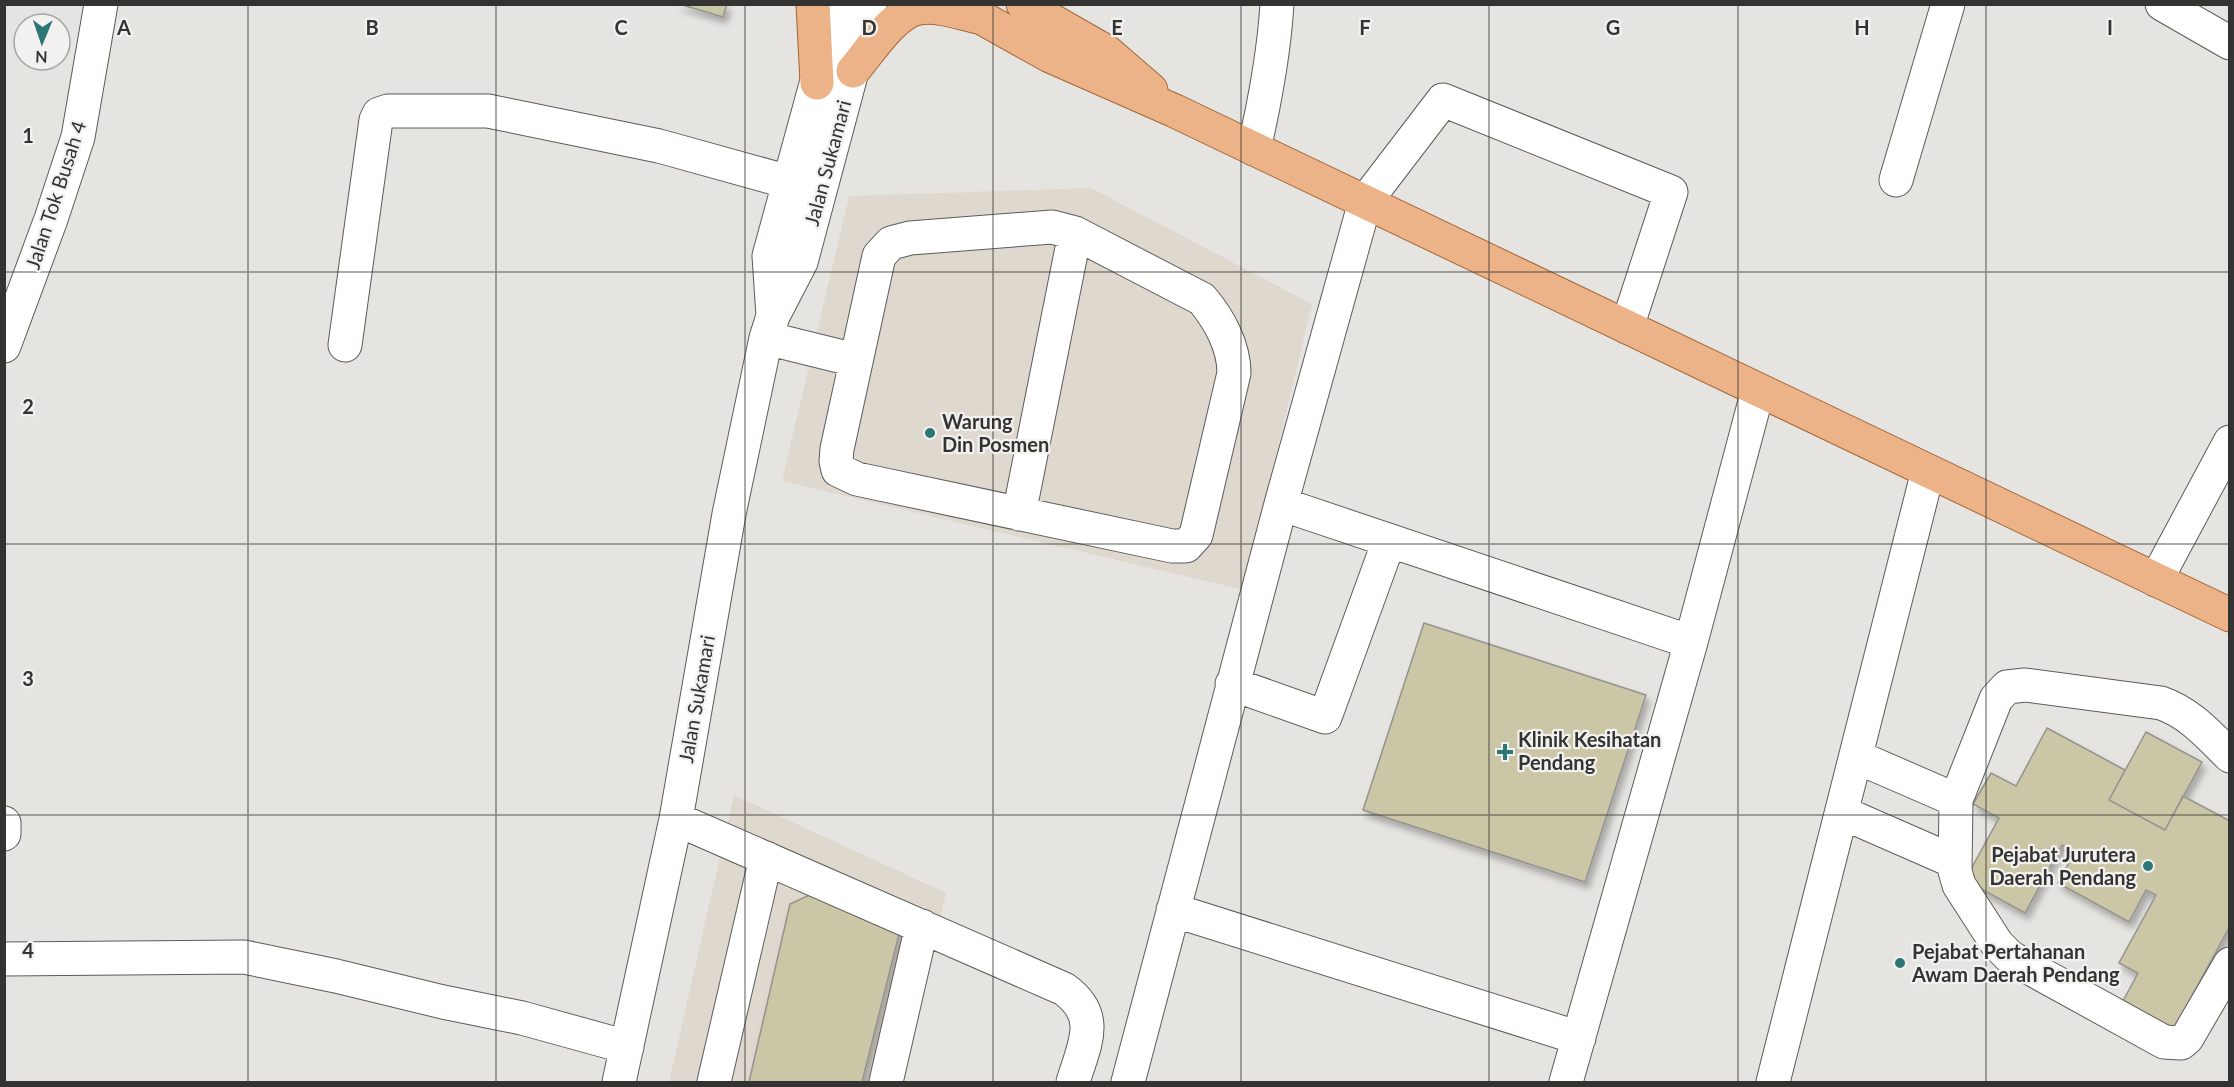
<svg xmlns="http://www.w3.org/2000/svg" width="2234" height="1087" font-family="Lato,sans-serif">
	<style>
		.built { fill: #ded8ce }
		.building { fill: #cbc6a5; stroke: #939390; stroke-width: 1.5; filter: url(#shadow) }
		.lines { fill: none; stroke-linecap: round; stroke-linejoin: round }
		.minor-casing { stroke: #5d5b59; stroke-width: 35 }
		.major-casing { stroke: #a36536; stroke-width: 35 }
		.minor { stroke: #fff; stroke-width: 33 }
		.major { stroke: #ecb388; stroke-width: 33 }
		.grid { fill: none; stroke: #333331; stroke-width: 1.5; stroke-opacity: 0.55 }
		.poi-dot { fill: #2c7676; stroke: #f3f1ef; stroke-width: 2 }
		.labels { text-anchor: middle; stroke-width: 4.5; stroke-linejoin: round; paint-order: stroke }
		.street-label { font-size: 20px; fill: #333331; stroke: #f3f1ef }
		.poi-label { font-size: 20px; font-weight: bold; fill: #333331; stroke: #f3f1ef; text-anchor: start }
		.grid-label { font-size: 20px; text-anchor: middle; font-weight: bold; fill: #333331; stroke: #f3f1ef; stroke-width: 4.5; stroke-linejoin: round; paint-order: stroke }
	</style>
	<defs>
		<filter id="shadow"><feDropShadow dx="3.5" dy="6" stdDeviation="3" flood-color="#0004"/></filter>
	</defs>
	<rect width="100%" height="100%" fill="#e6e4e1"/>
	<!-- built -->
	<path class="built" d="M1091,188L1312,304L1244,590L782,481L849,196Z
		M734,795L946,893L903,1082H669Z"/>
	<!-- building -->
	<path class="building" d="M679,4H727L723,17Z
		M1424,623L1646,695L1585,882L1363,810Z
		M2047,728L2125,770L2109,800L2165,830L2183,796L2230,821V926L2174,1029L2123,1001L2138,973L2119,963L2156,895L2146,890L2129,922L2058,883L2075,851L2062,845L2025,913L1965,880L1999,818L1973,804L1991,773L2016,786Z
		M2146,732L2202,762L2165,830L2109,800Z
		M818,891L900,930L862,1082H749L790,904Z"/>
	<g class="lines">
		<!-- minor casing -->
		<g class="minor-casing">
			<path id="minor" d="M2162,4L2230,43
				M1254,149C1265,101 1274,53 1277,4
				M1896,180L1948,4
				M1052,227L1075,233L1202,299C1219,319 1234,346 1234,373L1196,535L1186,546H1172L857,479L838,470L836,461L837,449L879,256L891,243L910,238Z
				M773,316L769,256L838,4
				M766,338L855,360
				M345,345L376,120L379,114L388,111H488L659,146L789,182
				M4,346L51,219L78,137L101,4
				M1281,504L1691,642
				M1019,514L1075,233
				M2156,580L2230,442
				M1232,684L1325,717L1389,541
				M2230,756C2209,735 2190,713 2161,703L2025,685L2007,687L1996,699L1956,800L1955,871L1959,885L1997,944L2010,957L2164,1042L2181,1043L2187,1038L2230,964
				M1857,757L1956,800
				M1843,813L1955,862
				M676,819L1064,989C1102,1016 1084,1045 1073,1082
				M4,823V834
				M1173,910L1579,1038
				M4,959L244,957L336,976L443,1002L522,1018L627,1047
				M619,1082L676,819L729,514L766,338L773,316L801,262L870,4
				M714,1082L766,858
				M886,1082L922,926
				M1128,1082L1281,504L1365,202L1443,100L1671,192L1627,327
				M1566,1082L1691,642L1758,390
				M1773,1082L1928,471"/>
		</g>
		<!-- major casing -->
		<g class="major-casing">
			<path id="major" d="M813,4L817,83
				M957,4L1050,56L1175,111L2230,615
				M1023,4L1107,52L1151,90
				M853,71C869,52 894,12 919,8C938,5 960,13 978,17"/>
		</g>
		<!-- minor -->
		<use href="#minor" class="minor"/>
		<!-- major -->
		<use href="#major" class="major"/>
	</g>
	<!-- grid -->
	<path class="grid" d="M248,4V1082M496,4V1082M745,4V1082M993,4V1082M1241,4V1082M1489,4V1082M1738,4V1082M1986,4V1082M4,272H2230M4,544H2230M4,815H2230"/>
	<!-- markers -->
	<g class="poi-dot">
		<circle cx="930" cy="433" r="6"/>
		<path d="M1502 743h6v6h6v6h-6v6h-6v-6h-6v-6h6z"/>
		<circle cx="2148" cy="866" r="6"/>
		<circle cx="1900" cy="963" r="6"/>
	</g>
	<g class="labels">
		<!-- street labels -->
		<g class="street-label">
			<text transform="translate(828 163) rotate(-75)" y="7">Jalan Sukamari</text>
			<text transform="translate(56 195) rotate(-72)" y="7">Jalan Tok Busah 4</text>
			<text transform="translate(697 699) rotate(-80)" y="7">Jalan Sukamari</text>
		</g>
		<!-- poi labels -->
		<g class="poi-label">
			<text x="942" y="429">Warung<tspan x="942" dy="23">Din Posmen</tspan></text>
			<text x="1518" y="747">Klinik Kesihatan<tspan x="1518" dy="23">Pendang</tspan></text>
			<text x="2136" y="862" text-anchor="end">Pejabat Jurutera<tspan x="2136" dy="23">Daerah Pendang</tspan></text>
			<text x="1912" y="959">Pejabat Pertahanan<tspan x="1912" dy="23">Awam Daerah Pendang</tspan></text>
		</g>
	</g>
	<g class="grid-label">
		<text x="124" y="35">A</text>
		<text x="372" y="35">B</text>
		<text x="621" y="35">C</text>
		<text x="869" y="35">D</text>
		<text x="1117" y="35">E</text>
		<text x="1365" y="35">F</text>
		<text x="1613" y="35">G</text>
		<text x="1862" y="35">H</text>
		<text x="2110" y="35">I</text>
		<text x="28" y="143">1</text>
		<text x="28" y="414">2</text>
		<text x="28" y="686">3</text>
		<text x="28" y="958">4</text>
	</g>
	<!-- border -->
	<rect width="2234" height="1087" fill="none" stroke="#333331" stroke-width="12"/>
	<!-- north arrow -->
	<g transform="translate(42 42) rotate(182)"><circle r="28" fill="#f3f1ef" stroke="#a6a5a3" stroke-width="1.5"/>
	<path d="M0-4.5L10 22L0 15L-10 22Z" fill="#2c7676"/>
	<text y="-9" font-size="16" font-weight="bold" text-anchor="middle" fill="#333331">N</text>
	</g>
</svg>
